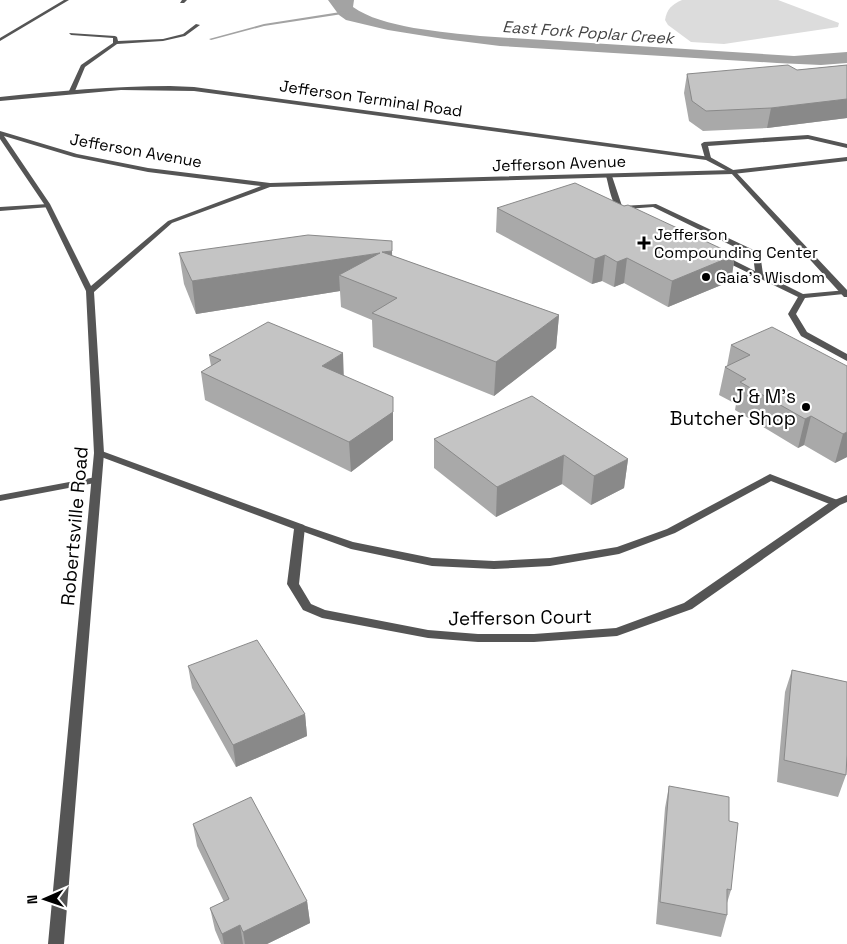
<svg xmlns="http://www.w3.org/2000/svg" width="847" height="944" font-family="'Space Grotesk',sans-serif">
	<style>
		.green { fill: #dcdcdc }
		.water { fill: #a3a3a3 }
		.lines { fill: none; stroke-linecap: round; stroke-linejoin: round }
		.stream { fill: #a3a3a3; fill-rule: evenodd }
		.service { fill: #555; fill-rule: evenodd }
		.minor { fill: #555; fill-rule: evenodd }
		.tertiary { fill: #555; fill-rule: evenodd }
		.wall { fill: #a9a9a9 }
		.shaded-wall { fill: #898989 }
		.building { fill: #c4c4c4; stroke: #898989 }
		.poi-dot { fill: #000; stroke: #fff; stroke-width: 2 }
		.labels { text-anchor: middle; stroke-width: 4.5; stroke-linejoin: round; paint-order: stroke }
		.far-water-label { font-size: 16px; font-style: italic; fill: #444; stroke: #fff }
		.far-street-label { font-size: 16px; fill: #000; stroke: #fff }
		.far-poi-label { font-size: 16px; fill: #000; stroke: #fff; text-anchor: start }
		.poi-label { font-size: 19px; fill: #000; stroke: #fff; text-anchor: end }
		.street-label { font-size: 19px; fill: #000; stroke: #fff }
	</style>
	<rect width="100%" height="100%" fill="#fff"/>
	<!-- green -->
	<path class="green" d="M682,0H778L839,23L838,27L724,44L691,42L668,25L665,20C667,9 671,5 682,0Z"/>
	<!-- water -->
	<path class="water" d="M328,0H354L353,7C382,28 444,32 480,36L794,56L847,52V63L821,65L777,63L500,46L444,39L388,30L346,20L339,15Z"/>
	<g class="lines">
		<!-- stream -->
		<path class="stream" d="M347,11L349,13L264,26L211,40L209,39L264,24Z"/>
		<!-- service -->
		<path class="service" d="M182,0H187L184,3H180Z
			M196,24L200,25L185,36L163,41L117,44L85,67L75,91L72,93L69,91L81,65L113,43V38L71,35L69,33L115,36L117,37L118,41L163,39L183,34Z
			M808,135L847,144V148L808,139L708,146L711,158L708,160L705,158L701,144L704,142Z
			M609,174L612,176L622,206L656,204L760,253L763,274L803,294L847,290V293L844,294L805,298L796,314L807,332L847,354V361L801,336L788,314L798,297L718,258L722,256H725L755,271L753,256L653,207L627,209L629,212L628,213C612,214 610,189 606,176Z
			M48,204L50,205V207L0,211V207Z
			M770,474L840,501L841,503L836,506L832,505L771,481L675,533L619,554L550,566L494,569L432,566L351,549L296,529L295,527L300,524L353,542L432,558L494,561L550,558L617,547L667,529Z
			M96,477L101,480L100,482L0,501V495Z"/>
		<!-- minor -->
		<path class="minor" d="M64,0H69L0,41V38Z
			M170,86L194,87L710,157L735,171L847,290V297H844L731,173L706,160L194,91L121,90L0,101V97C57,91 113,86 170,86Z
			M99,450L304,525L305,527L299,584L311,604L325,610L428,630L478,634H534L616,628L684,603L832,501L847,495V502L840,505L692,609L617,636L534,642H478L428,638L322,618L303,610L287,584L294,529L96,455L94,453Z"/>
		<!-- tertiary -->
		<path class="tertiary" d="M0,131L77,154L148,168L270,183L733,170L847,157V161L733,174L270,187L172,223L94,292L104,453L64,944H48L94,453L86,291L44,204L0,139ZM4,136L74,157L148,172L261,186L168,221L91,286L50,204Z"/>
	</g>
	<!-- wall -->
	<path class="wall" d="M847,65V118L767,128L703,131L689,121L684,93L687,74L797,70Z
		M624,206L735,255L731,281L668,307L624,283L614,287L602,281L592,284L496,232L497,208Z
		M179,253L393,256L559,315L556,348L494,396L373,347L372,320L341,307L340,291L196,314L184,284Z
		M731,345L847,366V457L835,463L804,445L798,448L735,410L736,404L719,395L725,367L727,366Z
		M209,355L344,375L393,440L351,472L205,400L201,372L211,366Z
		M434,439L628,459L624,488L591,505L562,484L496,517L434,468Z
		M188,666L305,714L307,736L236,767L192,688Z
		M792,670L847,682V764L846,775L838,797L777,782L785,692Z
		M669,786L729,821L731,890L727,903V915L721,937L656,924L665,808Z
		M193,824L307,901L310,923L267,944H221L215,930L210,908L224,902L197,846Z"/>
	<!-- shaded-wall -->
	<path class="shaded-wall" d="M847,99V118L767,128L771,108Z
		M392,251L393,282L382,252Z
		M380,253L339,275L340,291L196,314L192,281Z
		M605,255L602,281L592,284L595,259Z
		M735,255L731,281L668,307L672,281Z
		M627,258L624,283L614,287L617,262Z
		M559,315L556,348L494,396L496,362Z
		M343,353L344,381L322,366Z
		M393,397V440L351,472L349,442Z
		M811,416L804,445L798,448L805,419Z
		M847,432V457L835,463L843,434Z
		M564,455L562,484L496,517L497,487Z
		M628,459L624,488L591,505L594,476Z
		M305,714L307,736L236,767L233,745Z
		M307,901L310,923L267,944H245L243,932Z
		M240,925L243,944H224L222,934Z"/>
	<!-- building -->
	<path class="building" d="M788,65L797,70L847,65V99L771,108L706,111L692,101L687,74Z
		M575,183L624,206L628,205L735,255L672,281L627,258L617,262L605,255L595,259L497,208Z
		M308,235L392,241V251L382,252L559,315L496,362L372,313L397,298L339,275L380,253L192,281L179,253Z
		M268,322L343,353L322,366L393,397V412L349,442L201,372L221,360L209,355Z
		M772,327L847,366V432L843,434L811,416L805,419L740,382L746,379L725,367L750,355L731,345Z
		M532,396L628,459L594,476L564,455L497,487L434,439Z
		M257,640L305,714L233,745L188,666Z
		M792,670L847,682V755L846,775L784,760Z
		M669,786L729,797V821L738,823L731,890L727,889V915L660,902Z
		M251,797L307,901L243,932L240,925L222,934L210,908L229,899L193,824Z"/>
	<!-- markers -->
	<g class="poi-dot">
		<path d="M641.5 235.5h5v5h5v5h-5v5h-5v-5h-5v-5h5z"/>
		<circle cx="706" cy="277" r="5"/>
		<circle cx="806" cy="407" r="5"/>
	</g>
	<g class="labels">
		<!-- far-water labels -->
		<g class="far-water-label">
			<text transform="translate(588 32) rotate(4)" y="6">East Fork Poplar Creek</text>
		</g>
		<!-- far-street labels -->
		<g class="far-street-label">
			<text transform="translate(371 98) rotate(8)" y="6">Jefferson Terminal Road</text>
			<text transform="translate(136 150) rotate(10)" y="6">Jefferson Avenue</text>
			<text transform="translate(559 163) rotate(-2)" y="6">Jefferson Avenue</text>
		</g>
		<!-- far-poi labels -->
		<g class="far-poi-label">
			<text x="654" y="240">Jefferson<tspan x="654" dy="18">Compounding Center</tspan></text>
			<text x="716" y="283">Gaia's Wisdom</text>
		</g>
		<!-- poi labels -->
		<g class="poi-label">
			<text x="796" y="403">J &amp; M's<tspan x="796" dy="22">Butcher Shop</tspan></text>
		</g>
		<!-- street labels -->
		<g class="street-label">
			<text transform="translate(74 526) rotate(-85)" y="7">Robertsville Road</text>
			<text transform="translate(520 617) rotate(-1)" y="7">Jefferson Court</text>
		</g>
	</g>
	<!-- north arrow -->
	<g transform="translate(45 899) rotate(268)" stroke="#ffffff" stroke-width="4" paint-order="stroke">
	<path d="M0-4L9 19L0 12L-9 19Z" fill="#000000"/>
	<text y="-8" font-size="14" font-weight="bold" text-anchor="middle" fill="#000000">N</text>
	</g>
</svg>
